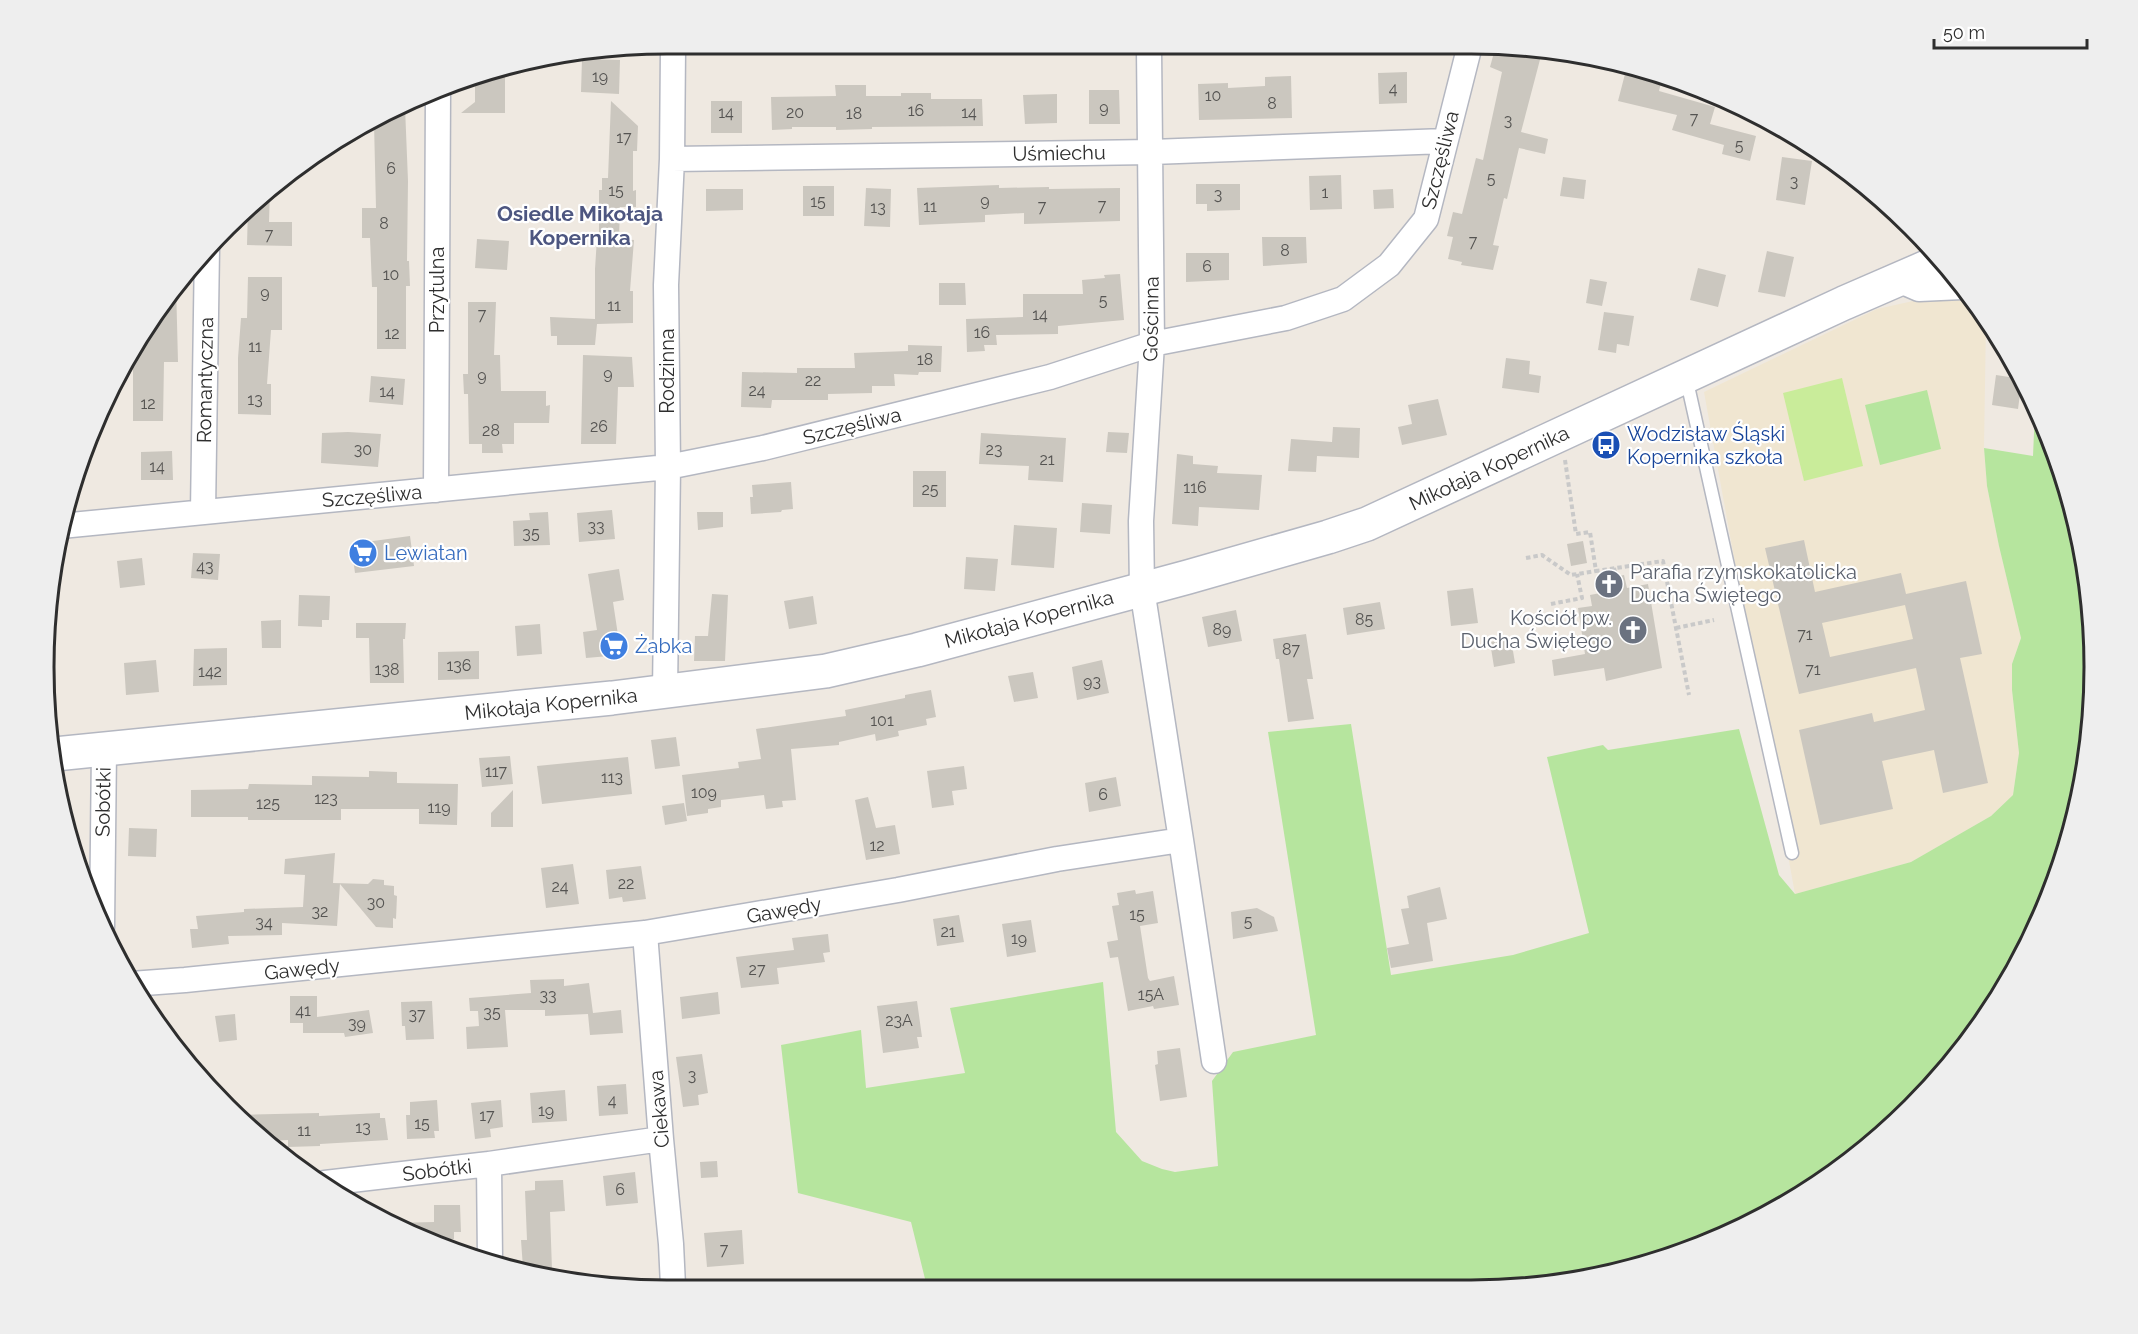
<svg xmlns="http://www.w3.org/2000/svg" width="2138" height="1334" font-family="Raleway,sans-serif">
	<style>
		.education { fill: #f0e6d1 }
		.green { fill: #b6e59e }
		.pitch { fill: #c9ec9a }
		.building { fill: #cbc7bf; fill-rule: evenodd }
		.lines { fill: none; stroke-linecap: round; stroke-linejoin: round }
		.lane-casing { stroke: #b4b7c1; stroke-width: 15 }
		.street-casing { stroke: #b4b7c1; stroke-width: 27 }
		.secondary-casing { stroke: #b4b7c1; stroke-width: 36 }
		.path { stroke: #c9c9c9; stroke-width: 4; stroke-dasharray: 4.5 3; stroke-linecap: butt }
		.lane { stroke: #fff; stroke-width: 12 }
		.street { stroke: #fff; stroke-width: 24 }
		.secondary { stroke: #fff; stroke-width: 33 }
		.labels { text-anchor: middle; stroke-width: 4.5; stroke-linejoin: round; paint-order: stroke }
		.number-label { font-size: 16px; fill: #555452 }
		.street-label { font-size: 20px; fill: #2e2e2e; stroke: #fff }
		.transit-label { font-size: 20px; fill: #164399; stroke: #fff; text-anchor: start }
		.shop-label { font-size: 20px; fill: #366cbe; stroke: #fff; text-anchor: start }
		.worship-label { font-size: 20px; fill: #5b616d; stroke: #fff; text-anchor: start }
		.neighbourhood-label { font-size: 21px; font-weight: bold; fill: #4d5680; stroke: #fff }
		.rim { fill: none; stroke: #2e2e2e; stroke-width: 3 }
	</style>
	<rect width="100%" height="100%" fill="#efe9e1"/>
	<!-- education -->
	<path class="education" d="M1968,295L1986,321L1984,448L1987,486L1999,546L2021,638L2012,664V690L2019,753L2013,795L1991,816L1911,862L1795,894L1704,392L1877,309L1931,297Z"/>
	<!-- green -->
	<path class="green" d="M1927,390L1941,449L1880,465L1865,405Z
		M2035,409L2062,467L2089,586L2093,708L2073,829L2030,943L1965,1047L1882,1136L1747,1226L1633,1269L1512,1289L927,1287L911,1222L798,1193L781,1045L861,1030L866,1088L965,1073L950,1008L1103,982L1116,1132L1142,1161L1162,1169L1175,1172L1218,1166L1212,1081L1233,1052L1316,1035L1268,732L1351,724L1391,975L1513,955L1589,933L1547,757L1603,745L1608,750L1739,729L1779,875L1795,894L1911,862L1991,816L2013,795L2019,753L2012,690V664L2021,638L1999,546L1987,486L1984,448L2033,456Z"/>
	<!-- pitch -->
	<path class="pitch" d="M1842,378L1863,466L1804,481L1783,393Z"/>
	<!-- building -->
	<path class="building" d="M1495,49H1529L1542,52L1521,132L1548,139L1545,154L1519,148L1507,199L1504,198L1493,245L1499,246L1493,270L1461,265L1462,262L1448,259L1453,237L1447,236L1453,212L1462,214L1476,158L1483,160L1502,72L1490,67Z
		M582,59L620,60L619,94L581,92Z
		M1407,72V103L1379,104L1378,73Z
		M505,74V113H461L475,102V75Z
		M1625,74L1661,83L1659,91L1715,107L1710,124L1756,136L1750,161L1722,154L1724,145L1672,130L1677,115L1618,101Z
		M1291,76L1292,118L1199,120L1198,84L1228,83V88L1265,86V77Z
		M835,85H866V96H901V93H931V99H982L983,126L872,127V129L836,130V127H792V129L772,130L771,97L836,96Z
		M1089,90H1119L1120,124H1089Z
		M1057,94V123L1025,124L1023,95Z
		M611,101L638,126L637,151H633V191L636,190V207H620L619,239L634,240L630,291H633V323L597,324L595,345H557V336H551L550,317L595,319V269L597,238H599V190H602V178H608Z
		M711,101H742V133H711Z
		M405,107L408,181L407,261H409L410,286H406V349H377V287H372L370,238H362V208H376L374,123Z
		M1782,157L1812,161L1805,205L1776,200Z
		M1341,175L1342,209L1310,210L1309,176Z
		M1563,177L1586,180L1584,199L1560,196Z
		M1196,184H1240V210L1207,211V204H1196Z
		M999,185V188L1049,187V189L1120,188V221L1024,224V213L985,215V222L919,225L917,188Z
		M803,186H834V216H803Z
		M866,188L891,189L890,227L864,226Z
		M706,189H743V210L706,211Z
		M1393,189L1394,208L1374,209L1373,190Z
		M270,190L269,222H292V246L247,245L248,208Z
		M1262,237H1306L1307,263L1263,266Z
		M477,239L509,241L507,270L475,268Z
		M1767,251L1794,257L1785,297L1758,292Z
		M1186,253H1229V280L1186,282Z
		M1698,268L1726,275L1718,307L1690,300Z
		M1120,274L1124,320L1058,326V334L996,335L997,345H984L985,351L967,352L966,319L1023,317V294H1083L1082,280L1105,278L1104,275Z
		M248,277H282V330H271L267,384H271V415L238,414V358L241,318H247Z
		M1590,279L1607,282L1602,306L1586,303Z
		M939,283H965L966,305H939Z
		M176,284L178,362H164L163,421H133V367L122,366L127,356Z
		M468,302H496L494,355H500L501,391H546V406L550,405L549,423H514V444H502L503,453H482V444H469L468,394H464L463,374H468Z
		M1604,312L1634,316L1629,346L1617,344L1616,353L1598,350Z
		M908,345L942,346L941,372H919L918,375L894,374L895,386H872V393L828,394V400H772L771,408L741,407L742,372L797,373V368H855L854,353L908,351Z
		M583,355L632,357L634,387H618L616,444H581Z
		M1506,358L1530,361L1529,374L1541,376L1539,393L1502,388Z
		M1996,375L2022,379L2018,409L1992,405Z
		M371,376L405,379L403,405L369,402Z
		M1438,399L1447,435L1402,445L1398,427L1412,424L1408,405Z
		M1333,427L1360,428L1359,458L1317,456L1316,472L1288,471L1291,439L1332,442Z
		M348,432L381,434L378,467L321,463L322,433Z
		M1108,432L1129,433L1127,453L1106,452Z
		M981,433L1066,438L1063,482L1028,480L1029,466L979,464Z
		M172,451L173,480H141V452Z
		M1177,454L1193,456V464L1218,466L1217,473L1262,475L1259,510L1199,507L1198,526L1172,524Z
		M913,471H946V507H913Z
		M791,482L793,509L782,510L781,512L751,514L750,497H753L752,485Z
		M1082,503L1112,505L1110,534L1080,532Z
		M612,510L615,539L579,542L577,513Z
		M548,512L550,545L514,546L513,521L530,520L529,513Z
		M697,512H723V527L698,530Z
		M1014,525L1057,528L1054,568L1011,565Z
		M410,536L414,566L355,573L351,544Z
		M1804,540L1815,592L1901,573L1906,594L1966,581L1982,654L1960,658L1988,783L1943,793L1934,750L1882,761L1893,809L1820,825L1799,730L1872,713L1874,722L1925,710L1916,668L1799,694L1765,548ZM1905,605L1913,639L1830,657L1822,623Z
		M1583,541L1587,563L1571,566L1567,544Z
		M193,553L220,554L218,580L191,578Z
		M966,557L998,559L995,591L964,589Z
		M142,558L145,585L120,588L117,561Z
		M619,569L624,600L613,602L621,655L586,658L583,632L597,630L588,574Z
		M1624,575L1627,588L1648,584L1662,668L1606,681L1604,668L1554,676L1552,660L1585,654L1578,608L1592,606L1590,595L1611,591L1608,578Z
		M1473,588L1478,623L1451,626L1447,591Z
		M712,594L728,595L725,661H694L695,636H708Z
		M299,595L330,596L329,620H322V627L298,626Z
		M813,596L817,624L789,629L784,601Z
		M1380,602L1385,629L1347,635L1343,608Z
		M1236,610L1242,641L1208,647L1202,617Z
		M281,620V648H262L261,621Z
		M356,623H406L405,639H403L404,683H370L369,638H356Z
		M540,624L542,654L517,656L515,626Z
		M1306,634L1313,679H1307L1314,719L1288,722L1279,659H1276L1273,639Z
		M1511,639L1515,663L1494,667L1490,642Z
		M227,648V685L193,686L194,649Z
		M479,651V679L438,680V652Z
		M156,660L159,692L126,695L124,663Z
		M1102,660L1109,693L1077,700L1072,667Z
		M1033,672L1038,698L1014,702L1008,676Z
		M931,690L936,717L926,719L927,725L898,731L899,736L876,741L875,734L839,742V745L791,749L796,800L782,801L783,807L766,809L764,795L721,800V807L708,809V813L687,816L682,775L739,768L738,762L761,759L756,729L846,716L845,710L905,698V695Z
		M676,737L680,766L655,769L651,740Z
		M510,756L513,784L482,787L479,758Z
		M628,757L632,794L542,804L537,766Z
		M964,766L967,789L952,791L954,805L932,808L927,771Z
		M369,771L397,772V783L458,784L457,825L419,824V809H341V820H248V817H191V790L248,789L249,784L312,785V776L369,777Z
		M1116,777L1121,806L1089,812L1085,783Z
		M513,790V827H491V813Z
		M868,797L876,828L895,825L900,854L866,860L855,800Z
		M684,803L687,821L665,825L662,806Z
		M129,828L157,829L156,857L128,856Z
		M335,853L333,883L368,884L373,879L384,880V885L394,886V895L397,896L396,919L393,918V928L376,927L340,884L337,926L282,923V935L228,936L229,944L192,948L190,929H198L196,916L244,912V909L303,907L305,875L284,874L285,859Z
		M573,864L579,904L546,908L541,868Z
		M641,866L646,899L623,902L622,897L609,899L606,870Z
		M1440,887L1447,919L1427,923L1433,961L1391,968L1387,948L1409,944L1401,909L1409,908L1407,896Z
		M1135,890L1136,894L1153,891L1158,923L1140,926L1148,978L1150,981L1174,976L1179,1005L1154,1009L1153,1006L1128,1011L1118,957L1110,958L1107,942L1118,940L1112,906L1119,905L1117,893Z
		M1257,908L1274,917L1278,931L1233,939L1231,912Z
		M959,915L964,942L937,946L933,919Z
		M1031,920L1036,952L1007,957L1002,924Z
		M828,934L830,952L823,953L825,962L777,968L779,984L741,988L736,957L794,950L792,938Z
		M564,979V986L589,983L593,1013L621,1010L623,1033L590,1035L588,1014L545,1016V1010H505L508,1047L467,1049L466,1027L479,1026L478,1011H470L469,998L531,993L530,980Z
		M718,992L720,1014L682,1019L680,997Z
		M290,996H317V1017L369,1010L373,1033L345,1037L344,1033H303V1023H290Z
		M432,1001L434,1039L406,1040L405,1026H402L401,1002Z
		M917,1001L922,1037H917L919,1048L883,1053L877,1006Z
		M235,1014L237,1040L219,1042L215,1016Z
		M1180,1048L1187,1097L1160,1101L1155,1065L1158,1064L1157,1051Z
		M702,1054L708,1093L698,1095L699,1105L683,1107L676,1057Z
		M626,1084L628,1114L599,1116L597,1086Z
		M565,1090L567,1121L532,1123L530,1093Z
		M437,1100L439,1131H434L435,1138L407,1139L406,1115H410V1102Z
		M501,1100L503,1127L490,1129L491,1137L475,1139L471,1103Z
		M319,1113V1116L380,1113V1118H385L388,1140L320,1144V1146L288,1147V1140L266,1141L238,1115Z
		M717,1161L718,1177L701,1178L700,1162Z
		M635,1172L638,1203L606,1206L603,1176Z
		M563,1180L565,1211L550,1212L552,1270L532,1271L523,1268L521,1240H527L525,1191L535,1190V1181Z
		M434,1205H460L461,1232H454V1239L423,1240L394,1223L434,1222Z
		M742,1230L744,1264L707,1267L704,1233Z"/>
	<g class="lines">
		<!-- lane casing -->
		<g class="lane-casing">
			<path id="lane" d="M1686,377L1792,853"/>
		</g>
		<!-- street casing -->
		<g class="street-casing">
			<path id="street" d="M672,159L1152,152L1445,141
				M1896,279L1919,289L1962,287
				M436,490L438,91
				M203,512L207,248
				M61,526L668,467L763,448L1050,377L1152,344L1286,318L1343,299L1389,265L1426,219L1469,49
				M665,692L668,467L666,285L672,159L673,49
				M1181,840L1214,1061
				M102,927L104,749
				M645,933L661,1139L671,1244L673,1286
				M131,984L185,980L645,933L898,890L1057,859L1181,840L1142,589L1141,521L1152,344L1149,49
				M489,1164L661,1139
				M325,1183L489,1164L490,1260"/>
		</g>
		<!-- secondary casing -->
		<g class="secondary-casing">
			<path id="secondary" d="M55,754L612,698L826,671L917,650L1188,577L1328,537L1367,524L1844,303L1943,260"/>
		</g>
		<!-- path -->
		<path class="path" d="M1565,460L1576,534L1590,532L1596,571L1663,561L1689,695
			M1526,558L1542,555L1571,575L1596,571
			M1614,568L1616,576
			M1551,604L1582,598L1577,574
			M1676,628L1714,620"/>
		<!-- lane -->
		<use href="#lane" class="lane"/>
		<!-- street -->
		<use href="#street" class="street"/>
		<!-- secondary -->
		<use href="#secondary" class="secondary"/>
	</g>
	<!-- icons -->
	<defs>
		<g id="bus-disc" transform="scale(1.5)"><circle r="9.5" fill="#1a4fb4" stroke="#fff"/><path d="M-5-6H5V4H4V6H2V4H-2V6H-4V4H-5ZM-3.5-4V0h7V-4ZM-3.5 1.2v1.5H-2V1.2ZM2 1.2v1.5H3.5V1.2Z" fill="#fff"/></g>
		<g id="supermarket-disc" transform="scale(1.5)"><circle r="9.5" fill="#3f7fe0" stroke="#fff"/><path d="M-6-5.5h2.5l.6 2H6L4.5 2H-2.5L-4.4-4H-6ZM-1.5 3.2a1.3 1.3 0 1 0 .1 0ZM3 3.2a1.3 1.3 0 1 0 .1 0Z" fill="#fff"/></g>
		<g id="church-disc" transform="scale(1.5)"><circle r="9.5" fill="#6b7280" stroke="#fff"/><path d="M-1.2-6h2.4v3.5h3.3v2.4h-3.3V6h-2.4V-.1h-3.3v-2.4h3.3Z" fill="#fff"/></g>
	</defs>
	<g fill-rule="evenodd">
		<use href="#bus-disc" x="1606" y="445"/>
		<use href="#supermarket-disc" x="363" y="553"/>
		<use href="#church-disc" x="1609" y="584"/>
		<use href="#church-disc" x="1633" y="630"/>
		<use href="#supermarket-disc" x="614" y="646"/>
	</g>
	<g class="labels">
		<!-- number labels -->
		<g class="number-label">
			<text x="600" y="82">19</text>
			<text x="1393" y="94">4</text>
			<text x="1213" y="101">10</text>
			<text x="1272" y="109">8</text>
			<text x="1104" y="113">9</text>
			<text x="916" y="116">16</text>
			<text x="726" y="118">14</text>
			<text x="795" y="118">20</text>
			<text x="969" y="118">14</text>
			<text x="854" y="119">18</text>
			<text x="1694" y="124">7</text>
			<text x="1508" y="126">3</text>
			<text x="624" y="143">17</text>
			<text x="1739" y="151">5</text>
			<text x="391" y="174">6</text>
			<text x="1491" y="184">5</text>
			<text x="1794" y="187">3</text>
			<text x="616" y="196">15</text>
			<text x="1325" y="198">1</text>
			<text x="1218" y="200">3</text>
			<text x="985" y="206">9</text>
			<text x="818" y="207">15</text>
			<text x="1102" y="211">7</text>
			<text x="930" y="212">11</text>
			<text x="1042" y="212">7</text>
			<text x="878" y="213">13</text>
			<text x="384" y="229">8</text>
			<text x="269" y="240">7</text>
			<text x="1473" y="247">7</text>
			<text x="1285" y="256">8</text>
			<text x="1207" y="272">6</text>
			<text x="391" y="280">10</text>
			<text x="265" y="298">9</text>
			<text x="1103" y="306">5</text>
			<text x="614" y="311">11</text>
			<text x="482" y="320">7</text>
			<text x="1040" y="320">14</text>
			<text x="982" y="338">16</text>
			<text x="392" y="339">12</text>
			<text x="255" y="352">11</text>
			<text x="925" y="365">18</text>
			<text x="608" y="379">9</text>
			<text x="482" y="381">9</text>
			<text x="813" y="386">22</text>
			<text x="757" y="396">24</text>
			<text x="387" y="397">14</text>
			<text x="255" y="405">13</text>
			<text x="148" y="409">12</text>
			<text x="599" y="432">26</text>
			<text x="491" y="436">28</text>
			<text x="363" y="455">30</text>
			<text x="994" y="455">23</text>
			<text x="1047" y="465">21</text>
			<text x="157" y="472">14</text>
			<text x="1195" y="493">116</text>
			<text x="930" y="495">25</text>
			<text x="596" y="532">33</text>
			<text x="531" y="539">35</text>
			<text x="205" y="572">43</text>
			<text x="1364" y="625">85</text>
			<text x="1222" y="635">89</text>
			<text x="1805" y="640">71</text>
			<text x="1291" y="655">87</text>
			<text x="459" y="671">136</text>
			<text x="387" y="675">138</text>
			<text x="1813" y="675">71</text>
			<text x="210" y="677">142</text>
			<text x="1092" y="687">93</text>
			<text x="882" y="726">101</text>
			<text x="496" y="777">117</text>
			<text x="612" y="783">113</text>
			<text x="704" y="798">109</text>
			<text x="1103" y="800">6</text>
			<text x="326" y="804">123</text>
			<text x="268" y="809">125</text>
			<text x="439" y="813">119</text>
			<text x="877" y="851">12</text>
			<text x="626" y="889">22</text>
			<text x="560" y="892">24</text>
			<text x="376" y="908">30</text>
			<text x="320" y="917">32</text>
			<text x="1137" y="920">15</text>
			<text x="1248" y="927">5</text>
			<text x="264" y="928">34</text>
			<text x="948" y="937">21</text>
			<text x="1019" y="944">19</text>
			<text x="757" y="975">27</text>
			<text x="1151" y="1000">15A</text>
			<text x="548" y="1001">33</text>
			<text x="303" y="1016">41</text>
			<text x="492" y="1018">35</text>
			<text x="417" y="1020">37</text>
			<text x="899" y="1026">23A</text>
			<text x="357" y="1029">39</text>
			<text x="692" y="1081">3</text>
			<text x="612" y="1106">4</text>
			<text x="546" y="1116">19</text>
			<text x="487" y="1121">17</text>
			<text x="422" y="1129">15</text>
			<text x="363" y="1133">13</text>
			<text x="304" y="1136">11</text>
			<text x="620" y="1195">6</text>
			<text x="724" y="1255">7</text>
		</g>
		<!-- street labels -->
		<g class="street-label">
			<text transform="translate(1059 153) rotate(-1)" y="7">Uśmiechu</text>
			<text transform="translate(1440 160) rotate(-76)" y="7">Szczęśliwa</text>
			<text transform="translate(437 290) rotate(-90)" y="7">Przytulna</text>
			<text transform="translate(1151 319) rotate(-89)" y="7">Gościnna</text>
			<text transform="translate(667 371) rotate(-90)" y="7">Rodzinna</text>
			<text transform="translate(205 380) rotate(-89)" y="7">Romantyczna</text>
			<text transform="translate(852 426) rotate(-14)" y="7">Szczęśliwa</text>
			<text transform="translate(1489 468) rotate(-25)" y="7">Mikołaja Kopernika</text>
			<text transform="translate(372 496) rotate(-5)" y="7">Szczęśliwa</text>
			<text transform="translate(1029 619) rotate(-15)" y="7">Mikołaja Kopernika</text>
			<text transform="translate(551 704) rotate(-6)" y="7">Mikołaja Kopernika</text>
			<text transform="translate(103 802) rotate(-89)" y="7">Sobótki</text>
			<text transform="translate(784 910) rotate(-10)" y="7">Gawędy</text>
			<text transform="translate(302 969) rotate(-6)" y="7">Gawędy</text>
			<text transform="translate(659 1109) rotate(-95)" y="7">Ciekawa</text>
			<text transform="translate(437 1170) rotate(-7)" y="7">Sobótki</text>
		</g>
		<!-- transit labels -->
		<g class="transit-label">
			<text x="1627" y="441">Wodzisław Śląski<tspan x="1627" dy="23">Kopernika szkoła</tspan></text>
		</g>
		<!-- shop labels -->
		<g class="shop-label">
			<text x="384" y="560">Lewiatan</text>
			<text x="635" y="653">Żabka</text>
		</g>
		<!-- worship labels -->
		<g class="worship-label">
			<text x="1630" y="579">Parafia rzymskokatolicka<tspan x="1630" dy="23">Ducha Świętego</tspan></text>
			<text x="1612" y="625" text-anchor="end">Kościół pw.<tspan x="1612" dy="23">Ducha Świętego</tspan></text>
		</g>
		<!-- neighbourhood labels -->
		<g class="neighbourhood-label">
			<text x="580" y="221">Osiedle Mikołaja<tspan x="580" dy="24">Kopernika</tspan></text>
		</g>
	</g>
	<!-- crop -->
	<path d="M0 0H2138V1334H0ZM667 54H1471A613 613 0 0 1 2084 667V667A613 613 0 0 1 1471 1280H667A613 613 0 0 1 54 667V667A613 613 0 0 1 667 54Z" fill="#eee" fill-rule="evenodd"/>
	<path class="rim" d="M667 54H1471A613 613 0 0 1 2084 667V667A613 613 0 0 1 1471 1280H667A613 613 0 0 1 54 667V667A613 613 0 0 1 667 54Z"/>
	<!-- scale -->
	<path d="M1934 39v9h153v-9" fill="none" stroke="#2e2e2e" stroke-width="3"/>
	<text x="1943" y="39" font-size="18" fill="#2e2e2e" stroke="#ffffff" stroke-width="4.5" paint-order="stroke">50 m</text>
</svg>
